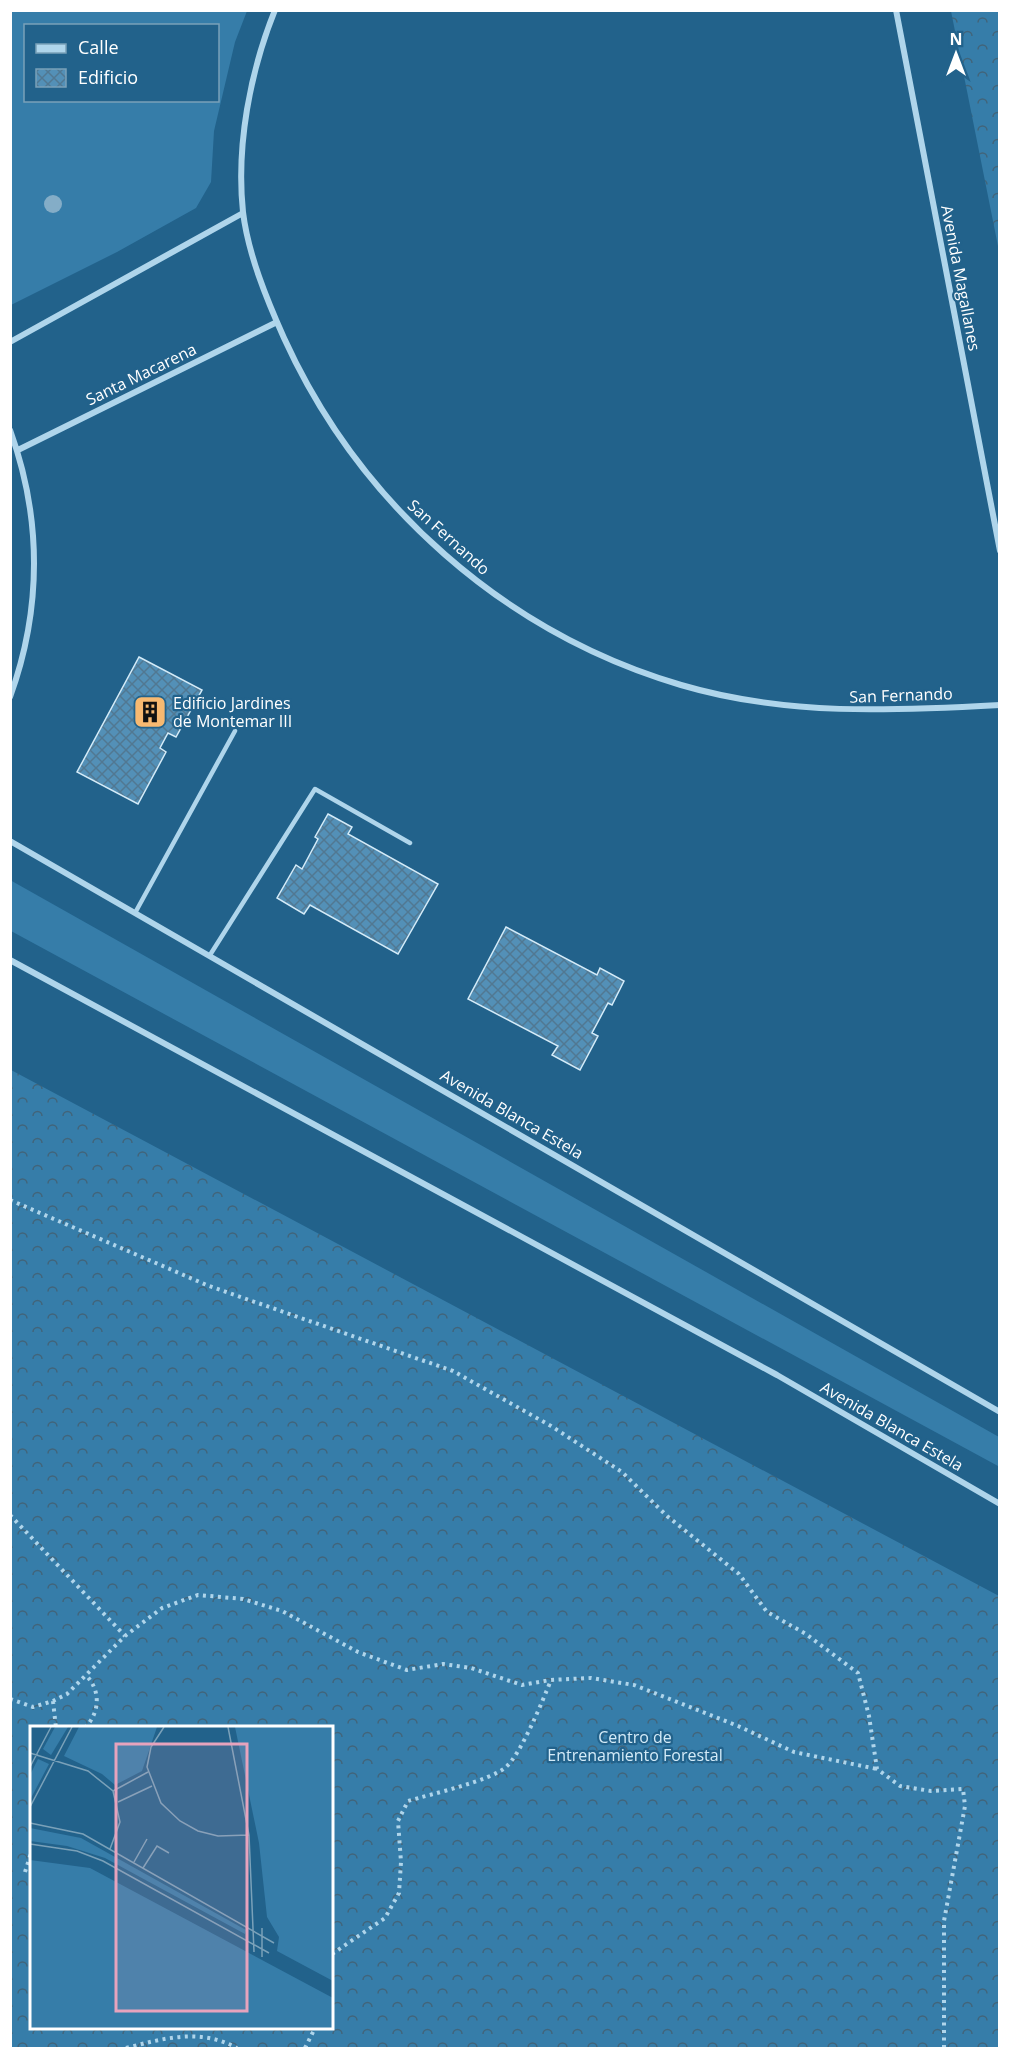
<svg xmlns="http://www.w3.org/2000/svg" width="1010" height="2059" font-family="'Open Sans',sans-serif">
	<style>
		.grass { fill: #367da9; fill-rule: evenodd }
		.forest { fill: url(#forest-crowns); fill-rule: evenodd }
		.building { fill: url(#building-cross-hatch); stroke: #d4ebf8; stroke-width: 1.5 }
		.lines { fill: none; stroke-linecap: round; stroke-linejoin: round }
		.path { stroke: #afd5eb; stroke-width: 4; stroke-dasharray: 3 4.5; stroke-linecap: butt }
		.service { stroke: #afd5eb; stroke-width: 4.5 }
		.minor { stroke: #afd5eb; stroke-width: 6 }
		.tree { fill: #84adc7 }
		.labels { text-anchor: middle; stroke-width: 4.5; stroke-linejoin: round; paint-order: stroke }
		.street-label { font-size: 16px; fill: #fff; stroke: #22628b }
		.poi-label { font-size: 16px; fill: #fff; stroke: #22628b; text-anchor: start }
		.park-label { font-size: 16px; fill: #d4ebf8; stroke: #22628b }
		.inset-road { fill: none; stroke: #7aa1b9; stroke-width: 1.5 }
		.view { fill: #e7a3bd; fill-opacity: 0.15; stroke: #e7a3bd; stroke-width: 3 }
		.inset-edge { fill: none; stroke: #fff; stroke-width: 3 }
	</style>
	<defs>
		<pattern id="forest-crowns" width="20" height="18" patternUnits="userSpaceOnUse" patternTransform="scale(1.5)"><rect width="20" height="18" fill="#367da9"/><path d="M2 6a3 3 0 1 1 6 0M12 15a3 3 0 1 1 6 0" fill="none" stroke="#41647a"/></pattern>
		<pattern id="building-cross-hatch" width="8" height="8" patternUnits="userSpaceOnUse" patternTransform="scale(1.5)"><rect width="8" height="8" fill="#5390b7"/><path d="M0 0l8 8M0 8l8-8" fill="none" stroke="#517892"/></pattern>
	</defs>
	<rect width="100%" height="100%" fill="#22628b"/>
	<!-- grass -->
	<path class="grass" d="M11,10L247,11L235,42L214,131L211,182L196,208L117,252L11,305ZM26,26H218V100H26Z
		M10,880L999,1437L998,1466L11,931Z"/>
	<!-- forest -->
	<path class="forest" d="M951,11H999V251Z
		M11,1070L999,1596V2048H11ZM32,1728H332V2028H32Z"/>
	<!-- building -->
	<path class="building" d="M139,657L202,690L176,737L168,733L160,748L166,752L138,804L77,772Z
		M328,814L352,827L348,834L438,884L398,954L310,905L304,914L277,898L296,865L302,869L318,839L315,837Z
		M506,927L597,975L600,968L624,981L612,1005L608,1003L592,1033L598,1036L580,1070L552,1055L558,1046L468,999Z"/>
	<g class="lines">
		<!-- path -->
		<path class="path" d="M10,1200L209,1286L453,1371L551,1426L622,1472L667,1516L739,1574L767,1612L806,1634L858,1673L869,1716L877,1769L900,1786L931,1791L963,1789L965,1806L944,1921V2048
			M10,1515L125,1636
			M10,1699L33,1707L53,1701L67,1694L125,1636L162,1608L198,1595L243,1599L282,1611L358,1652L407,1670L443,1664L471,1668L522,1685L550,1680
			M53,1701L56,1728
			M85,1728C100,1712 101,1691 86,1675
			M25,1872L32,1850
			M332,1954L385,1918L399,1893L401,1862L398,1821L408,1801C431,1794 490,1781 506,1767C521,1754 543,1700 551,1680L591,1678L634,1685L738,1726L794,1752L877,1769
			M126,2048C165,2038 200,2028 237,2048
			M305,2048L315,2028"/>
		<!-- service -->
		<path class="service" d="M135,913L235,731
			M210,955L315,789L410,843"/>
		<!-- minor -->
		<path class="minor" d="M275,10C250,72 236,146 243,212C248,254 267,300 284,338C360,505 505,633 681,685C786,716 892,711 1000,705
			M896,10L1000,551
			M10,342L243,213
			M10,430C42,518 42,609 10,697
			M18,450L277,322
			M10,841L1000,1412
			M10,960L777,1375L1000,1504"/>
	</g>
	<!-- trees -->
	<circle class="tree" cx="53" cy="204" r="9"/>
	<!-- icons -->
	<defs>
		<g id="building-square" transform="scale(1.725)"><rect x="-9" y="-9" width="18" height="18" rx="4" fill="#f7b971" stroke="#22628b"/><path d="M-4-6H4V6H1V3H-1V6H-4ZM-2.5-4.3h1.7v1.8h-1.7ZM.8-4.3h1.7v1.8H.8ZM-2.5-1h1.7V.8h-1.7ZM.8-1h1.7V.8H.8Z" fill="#111"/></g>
	</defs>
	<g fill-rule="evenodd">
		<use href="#building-square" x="150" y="712"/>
	</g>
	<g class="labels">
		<!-- street labels -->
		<g class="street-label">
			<text transform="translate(961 278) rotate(79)" y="6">Avenida Magallanes</text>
			<text transform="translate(141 374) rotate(-26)" y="6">Santa Macarena</text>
			<text transform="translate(449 537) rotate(42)" y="6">San Fernando</text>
			<text transform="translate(901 695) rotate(-2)" y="6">San Fernando</text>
			<text transform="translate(512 1114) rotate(30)" y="6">Avenida Blanca Estela</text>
			<text transform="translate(892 1426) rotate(30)" y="6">Avenida Blanca Estela</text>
		</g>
		<!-- poi labels -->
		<g class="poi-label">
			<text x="173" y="709">Edificio Jardines<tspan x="173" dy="18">de Montemar III</tspan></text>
		</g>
		<!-- park labels -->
		<g class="park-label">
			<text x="635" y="1743">Centro de<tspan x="635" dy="18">Entrenamiento Forestal</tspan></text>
		</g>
	</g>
	<!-- overview -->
	<g transform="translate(30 1726)">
		<rect width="303" height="303" fill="#22628b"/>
		<path d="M49,1H127L112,45L85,59L72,48L34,30ZM8,33L19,38L0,74V49ZM0,102L51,112L216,204L215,208L75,132L37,120L0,115Z" fill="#367da9"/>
		<path d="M205,1H303V255L247,225L249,211L237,191L229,117ZM0,134L60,142L303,272V302H0Z" fill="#367da9"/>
		<path d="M25,1H38L21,29L13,23Z" fill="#367da9"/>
		<path class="inset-road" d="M134,1L121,21L117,41L131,77L150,95L168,105L188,110L219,109M198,1L219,109L224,226M0,27L58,45L83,65L90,96L80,123M0,41L21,1M83,65L118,46M88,76L122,60M0,81L42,1M0,97L53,108L244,217M0,118L47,125L73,135L239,227M104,136L117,113M113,142L127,120L139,127M232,231V202"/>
		<path class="view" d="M86,18H217V285H86Z"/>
		<rect width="303" height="303" class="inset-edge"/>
	</g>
	<!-- border -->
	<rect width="1010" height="2059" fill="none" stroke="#ffffff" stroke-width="24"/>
	<!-- legend -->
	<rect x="24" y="24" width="195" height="78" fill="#22628b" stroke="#7aa1b9" stroke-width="1.5"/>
	<rect x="36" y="44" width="30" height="9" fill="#afd5eb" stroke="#7aa1b9" stroke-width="1.5"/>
	<text x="78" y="54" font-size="18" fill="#ffffff">Calle</text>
	<rect x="36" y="69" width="30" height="18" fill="url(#building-cross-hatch)" stroke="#7aa1b9" stroke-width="1.5"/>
	<text x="78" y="84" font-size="18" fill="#ffffff">Edificio</text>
	<!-- north arrow -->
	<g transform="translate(956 54)" stroke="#22628b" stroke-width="4.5" paint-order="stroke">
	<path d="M0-4.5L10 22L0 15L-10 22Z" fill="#ffffff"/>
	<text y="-9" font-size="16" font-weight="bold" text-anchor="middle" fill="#ffffff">N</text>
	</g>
</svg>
